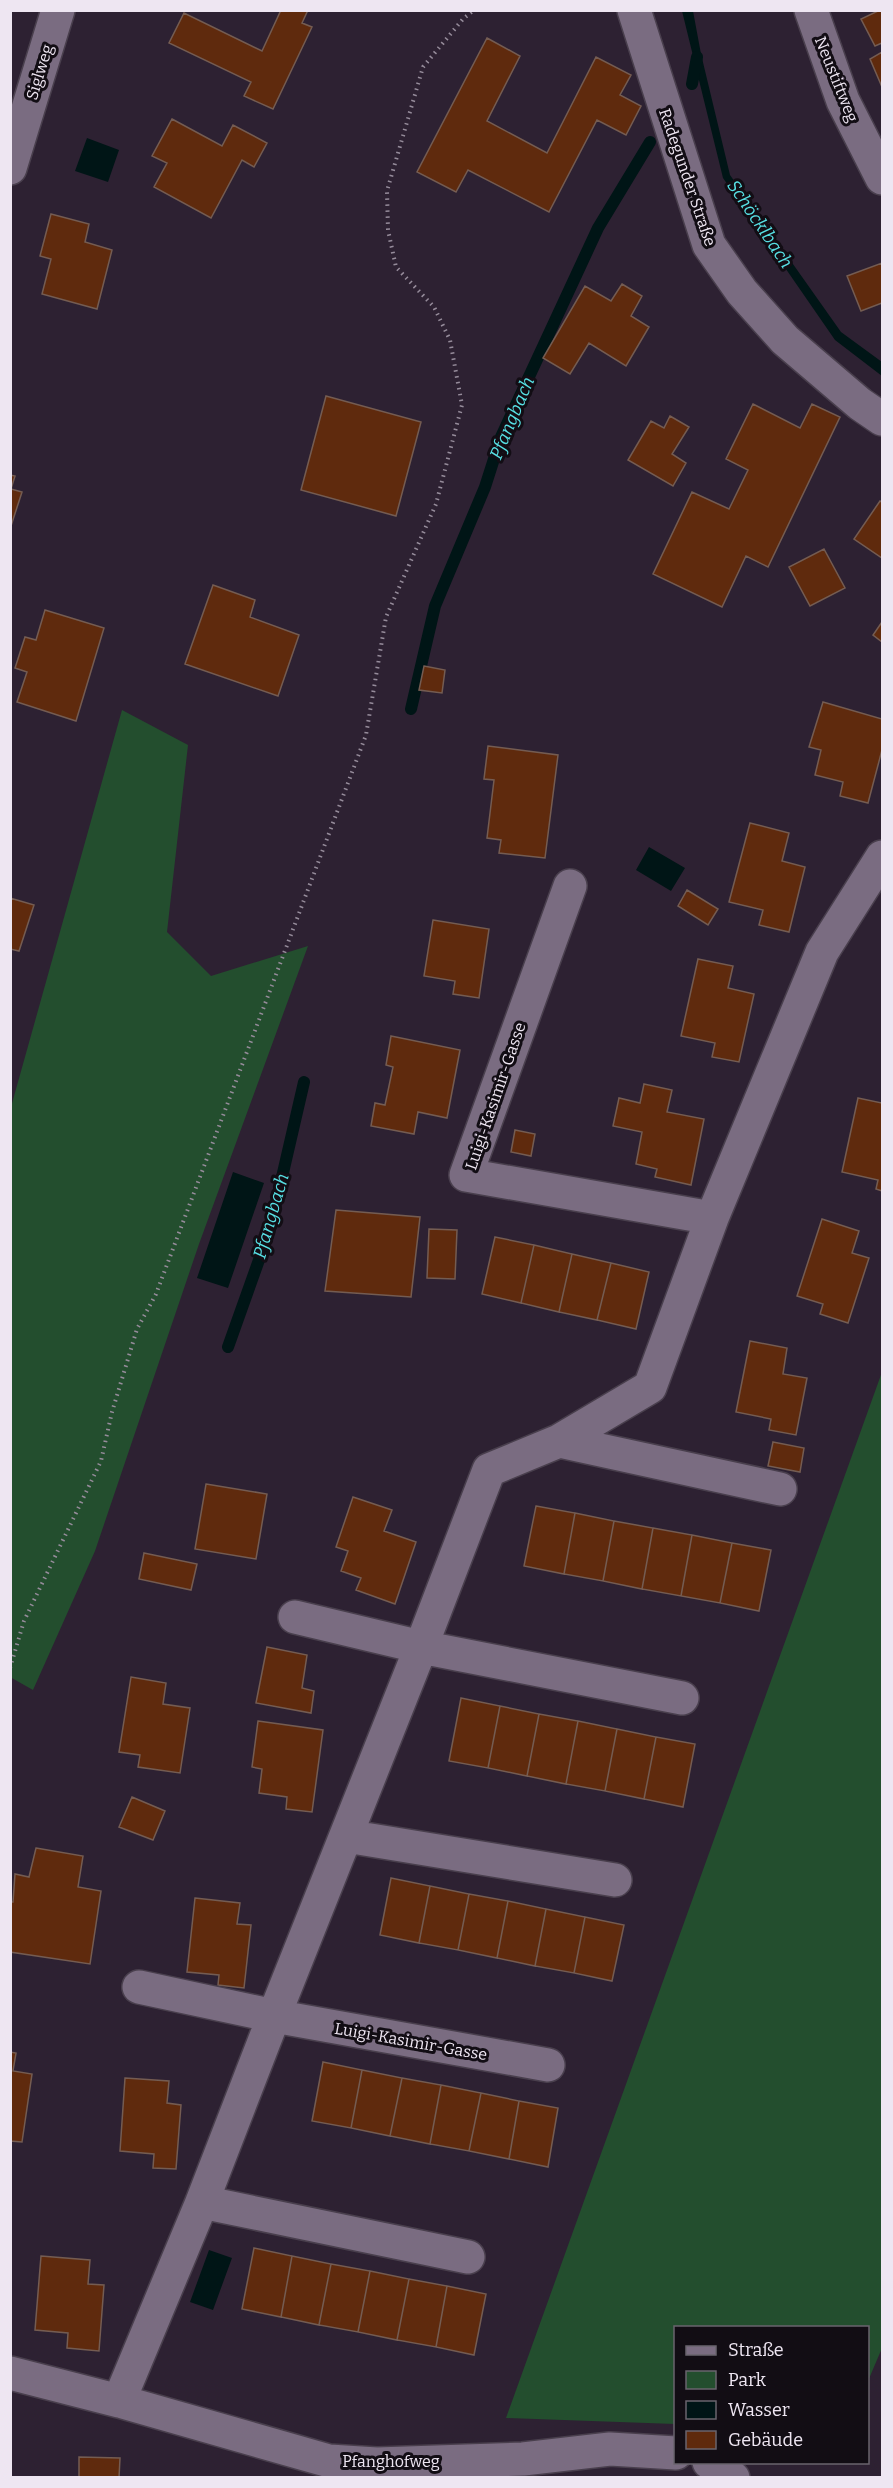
<svg xmlns="http://www.w3.org/2000/svg" width="893" height="2488" font-family="Bitter,serif">
	<style>
		.green { fill: #234e2e }
		.water { fill: #001516 }
		.lines { fill: none; stroke-linecap: round; stroke-linejoin: round }
		.stream { stroke: #001516; stroke-width: 12 }
		.building { fill: #5f2a0d; stroke: #745c52; stroke-width: 1.5 }
		.minor-casing { stroke: #493f4d; stroke-width: 36 }
		.secondary-casing { stroke: #493f4d; stroke-width: 36 }
		.path { stroke: #968c9b; stroke-width: 4; stroke-dasharray: 1.5 4.5; stroke-linecap: butt }
		.minor { stroke: #7a6c81; stroke-width: 33 }
		.secondary { stroke: #7a6c81; stroke-width: 33 }
		.labels { text-anchor: middle; stroke-width: 6; stroke-linejoin: round; paint-order: stroke }
		.street-label { font-size: 16px; fill: #eee6f2; stroke: #120d14 }
		.water-label { font-size: 18px; font-style: italic; fill: #57dfe3; stroke: #120d14 }
	</style>
	<rect width="100%" height="100%" fill="#2d2132"/>
	<!-- green -->
	<path class="green" d="M122,710L188,745L167,932L211,976L308,946L199,1244L95,1551L33,1690L10,1677L11,1107Z
		M882,1372V2348L868,2381V2328H676L675,2424L506,2418Z"/>
	<!-- water -->
	<path class="water" d="M682,11H693L701,54L730,175L841,332L882,362V376L835,340L723,178Z
		M87,138L119,150L108,182L75,171Z
		M649,847L685,868L671,891L636,870Z
		M233,1172L264,1183L228,1288L197,1278Z
		M209,2250L232,2258L213,2310L190,2302Z"/>
	<g class="lines">
		<!-- stream -->
		<path class="stream" d="M692,84L697,57
			M411,709L435,606L485,487L501,437L598,228L650,142
			M228,1347L270,1229L304,1082"/>
	</g>
	<!-- building -->
	<path class="building" d="M281,10H308L302,23L312,27L273,109L244,96L251,82L169,43L184,13L262,51Z
		M880,10H882V43L875,46L861,19Z
		M487,38L520,56L487,121L547,153L596,57L631,75L620,95L641,106L626,135L597,120L549,212L468,170L456,192L417,172Z
		M882,52V87L870,59Z
		M172,119L222,146L233,125L267,143L254,167L242,160L211,218L154,187L167,163L152,156Z
		M51,214L89,224L85,242L112,250L97,309L42,294L51,259L40,256Z
		M882,263V303L861,311L847,276Z
		M622,284L642,296L631,316L649,327L626,366L589,343L570,374L543,358L585,286L611,301Z
		M326,396L421,422L396,516L301,490Z
		M753,404L800,428L812,404L840,417L768,567L746,556L722,607L653,574L692,492L729,509L748,470L726,459Z
		M670,416L689,427L672,454L686,463L673,486L628,460L651,421L664,428Z
		M10,475L15,476L11,489L22,492L10,529Z
		M880,501L882,502V558L854,539Z
		M824,549L845,588L810,606L789,567Z
		M213,585L255,600L250,617L299,635L278,696L185,664Z
		M45,610L104,628L76,721L17,702L27,672L15,668L25,637L36,640Z
		M882,622V642L873,635Z
		M424,666L445,670L442,693L419,690Z
		M823,702L882,719V750L868,803L840,796L843,782L815,775L821,750L809,747Z
		M488,746L558,755L545,858L499,853L501,840L487,838L494,780L484,779Z
		M750,823L789,833L782,861L805,867L789,932L759,925L763,910L729,902Z
		M687,890L718,909L708,925L678,906Z
		M10,898L34,905L19,951L10,949Z
		M433,920L489,929L479,998L453,994L455,981L424,976Z
		M698,959L733,966L728,988L754,994L739,1062L712,1057L715,1043L681,1036Z
		M391,1036L460,1050L447,1118L418,1112L414,1134L371,1126L375,1103L385,1105L393,1067L386,1065Z
		M644,1084L672,1090L667,1112L704,1119L691,1185L655,1177L657,1169L636,1164L642,1132L613,1126L619,1098L640,1103Z
		M858,1098L882,1103V1191L876,1189L878,1180L842,1172Z
		M515,1130L535,1134L531,1156L511,1152Z
		M336,1210L420,1217L411,1297L325,1291Z
		M822,1219L859,1231L852,1253L869,1258L848,1323L820,1314L823,1304L797,1296Z
		M429,1229L457,1230L455,1279L427,1278Z
		M495,1237L534,1245L521,1303L482,1294Z
		M534,1245L572,1254L559,1312L521,1303Z
		M572,1254L611,1263L597,1320L559,1312Z
		M611,1263L649,1272L636,1329L597,1320Z
		M750,1341L787,1348L783,1374L807,1378L796,1435L769,1430L771,1419L736,1412Z
		M773,1442L804,1448L800,1472L768,1466Z
		M206,1484L267,1494L256,1559L195,1549Z
		M353,1497L392,1510L384,1531L416,1542L395,1604L356,1590L361,1578L341,1571L348,1551L336,1547Z
		M536,1506L575,1513L564,1574L524,1566Z
		M575,1513L614,1521L603,1581L564,1574Z
		M614,1521L653,1528L642,1589L603,1581Z
		M653,1528L692,1535L681,1596L642,1589Z
		M692,1535L732,1543L720,1603L681,1596Z
		M732,1543L771,1550L759,1611L720,1603Z
		M144,1553L197,1564L191,1590L139,1579Z
		M267,1647L307,1655L302,1688L314,1691L311,1713L256,1703Z
		M131,1677L166,1683L163,1704L190,1708L180,1773L138,1767L140,1755L119,1752Z
		M461,1698L500,1706L488,1768L449,1761Z
		M500,1706L539,1714L527,1776L488,1768Z
		M539,1714L578,1721L566,1784L527,1776Z
		M258,1721L323,1730L312,1812L286,1809L287,1797L259,1793L262,1769L252,1767Z
		M578,1721L617,1729L605,1791L566,1784Z
		M617,1729L656,1737L644,1799L605,1791Z
		M656,1737L695,1744L683,1807L644,1799Z
		M132,1797L165,1811L153,1840L119,1827Z
		M36,1848L83,1856L78,1887L101,1891L90,1964L10,1952V1902H13L15,1874L29,1877Z
		M391,1878L430,1886L419,1943L380,1935Z
		M430,1886L469,1894L458,1950L419,1943Z
		M469,1894L508,1901L497,1958L458,1950Z
		M195,1898L240,1903L237,1924L251,1925L244,1988L218,1985L219,1975L187,1972Z
		M508,1901L546,1909L535,1966L497,1958Z
		M546,1909L585,1917L574,1973L535,1966Z
		M585,1917L624,1925L612,1981L574,1973Z
		M10,2052L16,2053L13,2071L32,2074L22,2142L10,2141Z
		M323,2062L362,2070L351,2128L312,2121Z
		M362,2070L402,2078L390,2136L351,2128Z
		M125,2078L169,2081L167,2103L181,2105L176,2169L153,2168L154,2154L120,2151Z
		M402,2078L441,2085L430,2144L390,2136Z
		M441,2085L481,2093L469,2151L430,2144Z
		M481,2093L519,2101L509,2159L469,2151Z
		M519,2101L558,2108L548,2167L509,2159Z
		M254,2248L292,2256L281,2317L242,2309Z
		M41,2256L90,2260L88,2284L104,2285L99,2351L67,2348L68,2333L35,2330Z
		M292,2256L331,2264L319,2325L281,2317Z
		M331,2264L370,2271L358,2332L319,2325Z
		M370,2271L409,2279L397,2340L358,2332Z
		M409,2279L447,2286L436,2347L397,2340Z
		M447,2286L486,2294L474,2355L436,2347Z
		M79,2457L120,2458L119,2478H79Z"/>
	<g class="lines">
		<!-- minor casing -->
		<g class="minor-casing">
			<path id="minor" d="M811,10L843,101L882,178
				M10,168L58,10
				M570,886L466,1175L712,1218
				M559,1441L780,1489
				M295,1617L421,1647L682,1698
				M346,1836L615,1880
				M139,1987L274,2016L548,2065
				M202,2202L468,2257
				M10,2373L119,2401L329,2461L377,2464L523,2459L610,2449L676,2453
				M119,2401L202,2202L274,2016L421,1647L489,1470L559,1441L650,1387L712,1218L822,952L882,857
				M709,2462L733,2478"/>
		</g>
		<!-- secondary casing -->
		<g class="secondary-casing">
			<path id="secondary" d="M634,10L709,245L742,292L785,340L860,404L882,419"/>
		</g>
		<!-- path -->
		<path class="path" d="M10,1668L24,1621L101,1461L112,1412L137,1329L156,1294L366,735L386,617L436,504L462,405L450,340L434,307L396,267L388,230L387,191L423,67L463,19L474,10"/>
		<!-- minor -->
		<use href="#minor" class="minor"/>
		<!-- secondary -->
		<use href="#secondary" class="secondary"/>
	</g>
	<g class="labels">
		<!-- street labels -->
		<g class="street-label">
			<text transform="translate(39 72) rotate(-73)" y="6">Siglweg</text>
			<text transform="translate(837 79) rotate(68)" y="6">Neustiftweg</text>
			<text transform="translate(688 177) rotate(71)" y="6">Radegunder Straße</text>
			<text transform="translate(495 1096) rotate(-71)" y="6">Luigi-Kasimir-Gasse</text>
			<text transform="translate(411 2041) rotate(10)" y="6">Luigi-Kasimir-Gasse</text>
			<text x="391" y="2467">Pfanghofweg</text>
		</g>
		<!-- water labels -->
		<g class="water-label">
			<text transform="translate(760 224) rotate(56)" y="6">Schöcklbach</text>
			<text transform="translate(512 418) rotate(-67)" y="6">Pfangbach</text>
			<text transform="translate(271 1216) rotate(-74)" y="6">Pfangbach</text>
		</g>
	</g>
	<!-- border -->
	<rect width="893" height="2488" fill="none" stroke="#eee6f2" stroke-width="24"/>
	<!-- legend -->
	<rect x="674" y="2326" width="195" height="138" fill="#120d14" stroke="#6a646d" stroke-width="1.5"/>
	<rect x="686" y="2346" width="30" height="9" fill="#7a6c81" stroke="#6a646d" stroke-width="1.5"/>
	<text x="728" y="2356" font-size="18" fill="#eee6f2">Straße</text>
	<rect x="686" y="2371" width="30" height="18" fill="#234e2e" stroke="#6a646d" stroke-width="1.5"/>
	<text x="728" y="2386" font-size="18" fill="#eee6f2">Park</text>
	<rect x="686" y="2401" width="30" height="18" fill="#001516" stroke="#6a646d" stroke-width="1.5"/>
	<text x="728" y="2416" font-size="18" fill="#eee6f2">Wasser</text>
	<rect x="686" y="2431" width="30" height="18" fill="#5f2a0d" stroke="#6a646d" stroke-width="1.5"/>
	<text x="728" y="2446" font-size="18" fill="#eee6f2">Gebäude</text>
</svg>
